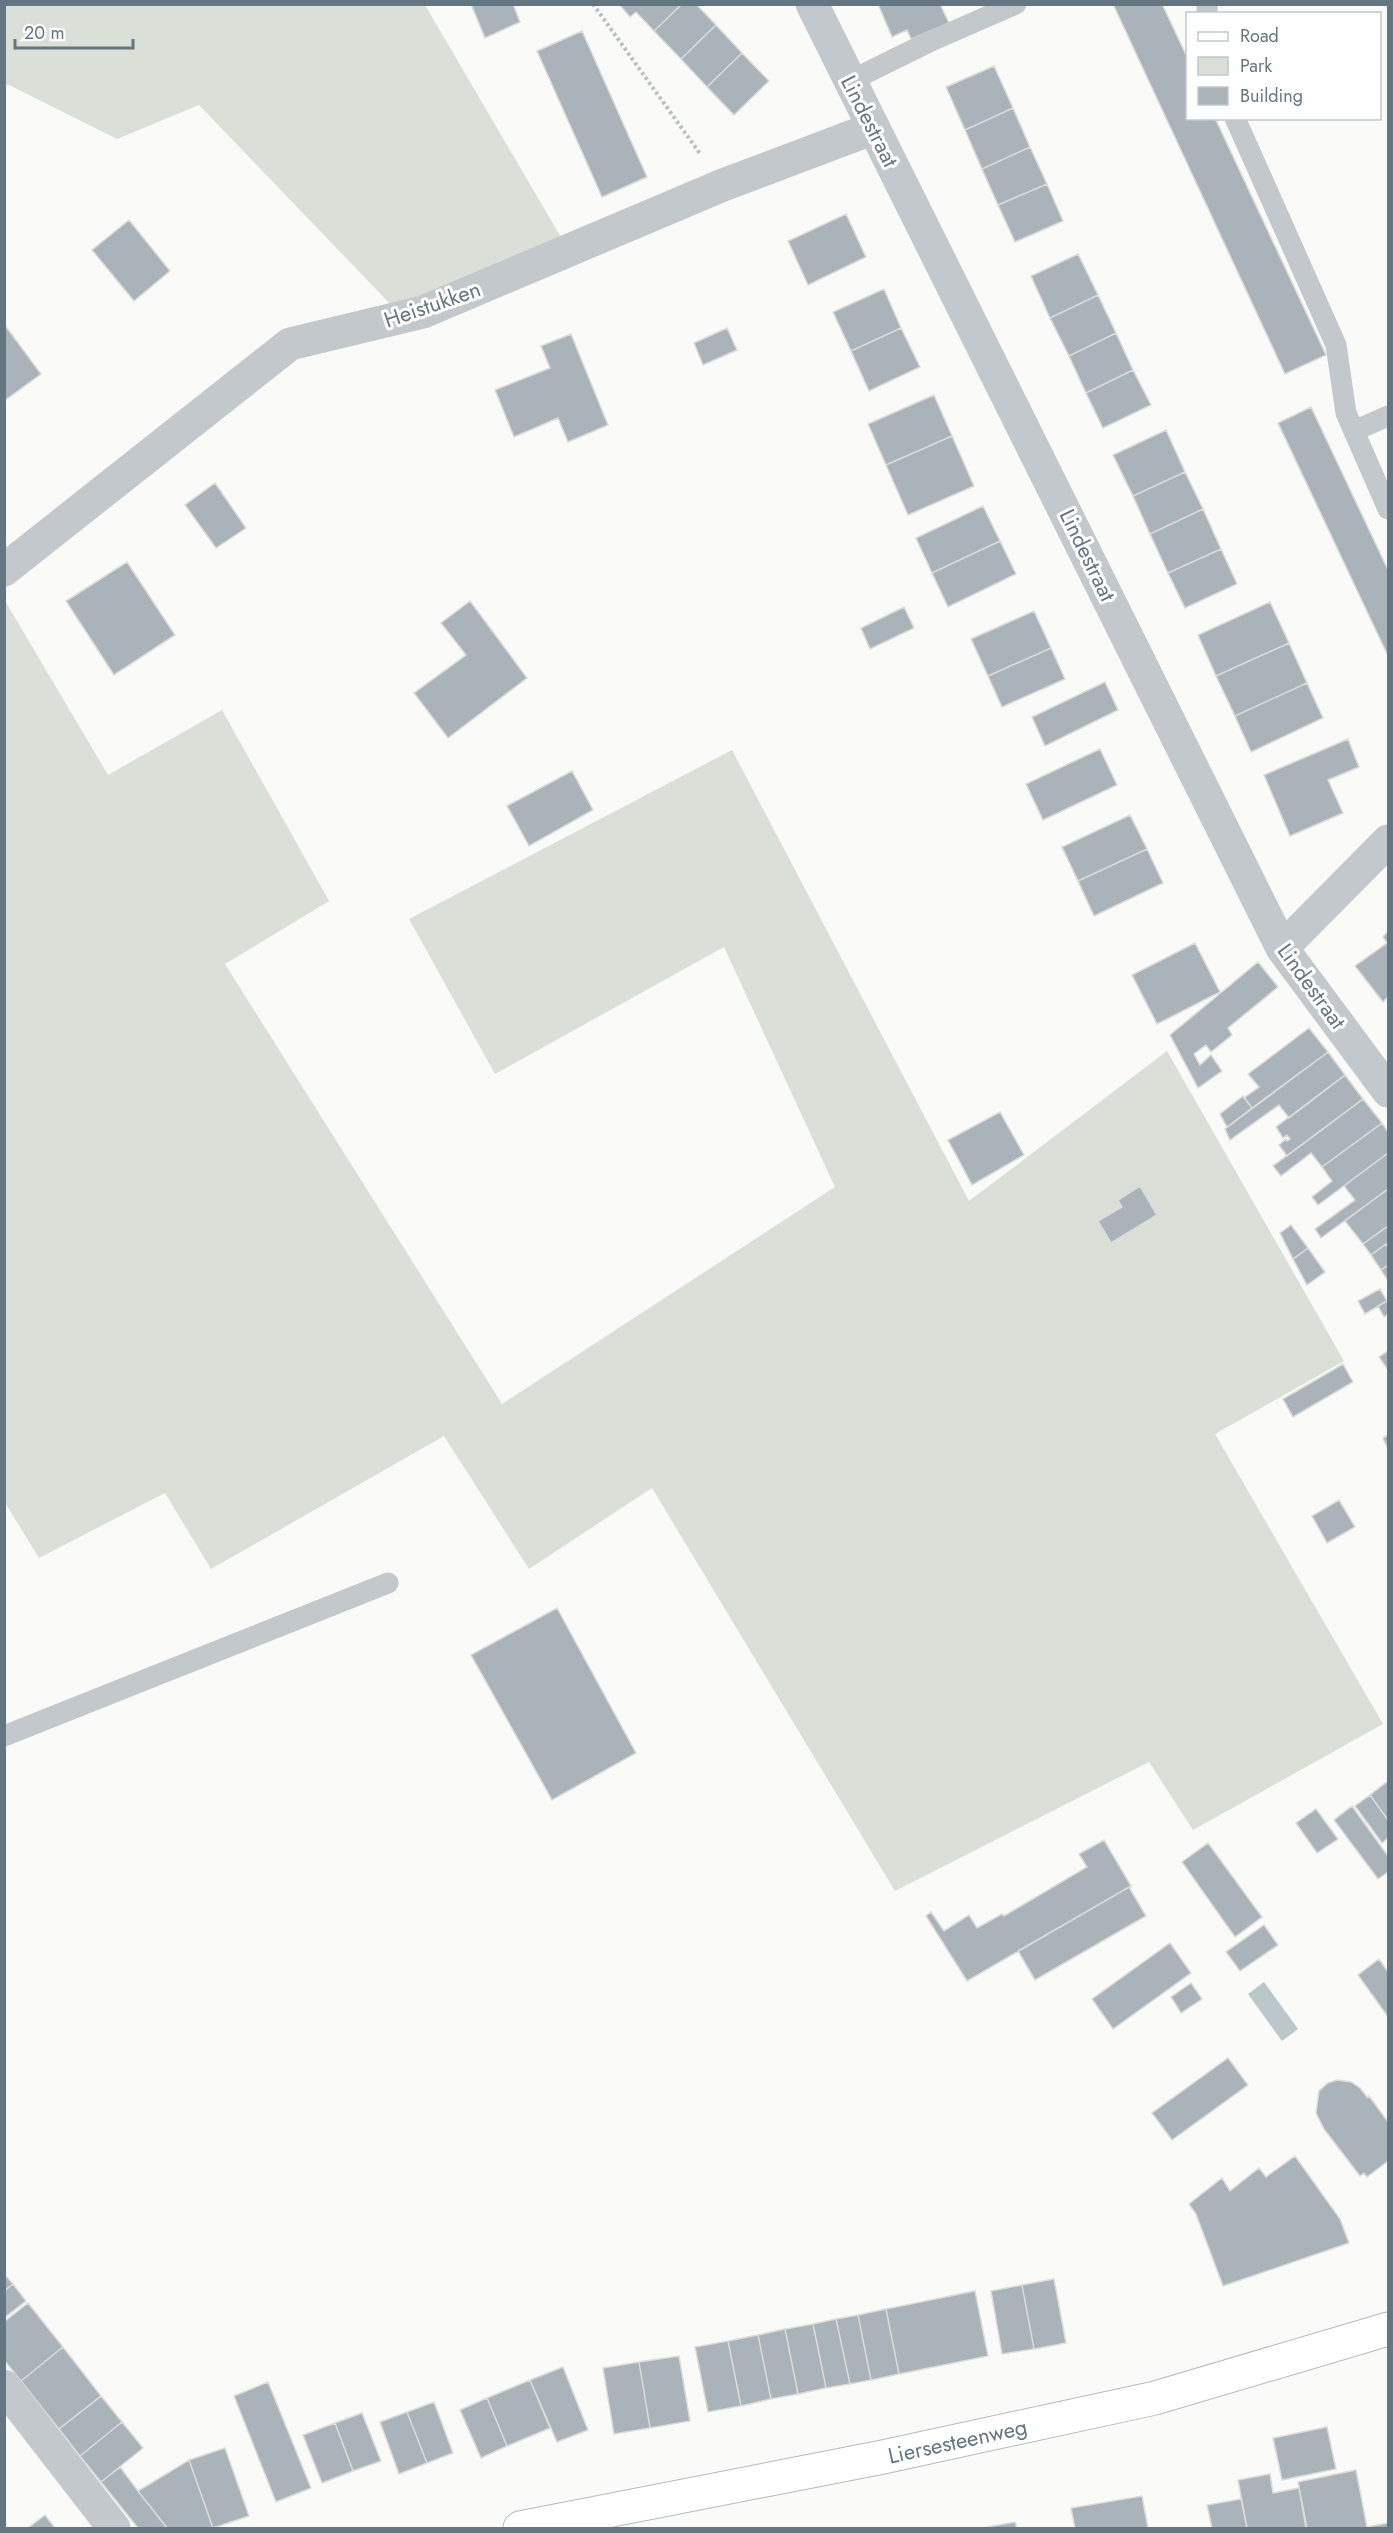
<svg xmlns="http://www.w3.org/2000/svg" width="1393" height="2533" font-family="Jost,sans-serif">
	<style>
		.green { fill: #dadfd7 }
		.water { fill: #bbc7cb }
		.building { fill: #aab3b9; stroke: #dcdcda; stroke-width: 1.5 }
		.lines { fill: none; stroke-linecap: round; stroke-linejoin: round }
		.primary-casing { stroke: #b5babe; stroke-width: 35 }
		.path { stroke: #bbbfc2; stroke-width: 4; stroke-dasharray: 3 3; stroke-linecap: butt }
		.lane { stroke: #c3c8cc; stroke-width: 21 }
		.street { stroke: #c3c8cc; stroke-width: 33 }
		.primary { stroke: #fff; stroke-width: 33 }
		.labels { text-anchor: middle; stroke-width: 6; stroke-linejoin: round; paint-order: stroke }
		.street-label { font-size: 22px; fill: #657683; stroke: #fff }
	</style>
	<rect width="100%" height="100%" fill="#fafaf8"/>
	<!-- green -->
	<path class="green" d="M4,5H425L562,239L397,311L199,105L117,139L9,85H5Z
		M4,599L108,775L222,710L329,901L225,964L502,1404L835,1187L724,947L495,1074L409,919L732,750L969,1201L1167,1051L1344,1361L1215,1434L1383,1724L1193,1830L1149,1762L895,1891L652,1488L529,1569L444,1436L211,1569L165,1493L39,1558L4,1501Z"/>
	<!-- water -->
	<path class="water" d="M1264,1982L1298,2029L1282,2041L1248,1994Z"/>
	<!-- building -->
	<path class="building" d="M471,4H513L520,22L485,38Z
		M619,4H682L654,31L636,12L630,17Z
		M682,4H696L716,25L681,59L654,31Z
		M878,4H940L949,23L911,39L907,30L892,37Z
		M1113,4H1162L1188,59V118H1215L1326,355L1285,374Z
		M716,25L742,53L707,87L681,59Z
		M582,31L647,177L602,197L537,51Z
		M742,53L769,81L734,115L707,87Z
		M994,66L1013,108L965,130L946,87Z
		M1013,108L1030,147L982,169L965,130Z
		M1030,147L1047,184L998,205L982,169Z
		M1047,184L1063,221L1015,242L998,205Z
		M846,214L866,257L808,285L788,241Z
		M129,220L170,271L134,301L92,250Z
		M1078,254L1098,295L1050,318L1031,276Z
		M884,289L901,328L851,351L833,312Z
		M1098,295L1116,333L1069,356L1050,318Z
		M4,324L41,374L4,401Z
		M727,328L737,350L703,365L694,343Z
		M901,328L920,367L869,391L851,351Z
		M1116,333L1133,370L1086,393L1069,356Z
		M571,334L608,425L568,442L558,418L514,437L495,390L550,368L541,346Z
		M1133,370L1151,405L1103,428L1086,393Z
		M934,395L952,436L886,465L868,424Z
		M1311,407L1388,570V656L1278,423Z
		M1166,430L1185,472L1133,496L1113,455Z
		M952,436L974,486L908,515L886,465Z
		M1185,472L1203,509L1150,534L1133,496Z
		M215,483L246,528L216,548L185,505Z
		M983,506L1000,541L932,573L916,538Z
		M1203,509L1221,549L1168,573L1150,534Z
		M1000,541L1016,574L948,607L932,573Z
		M1221,549L1237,584L1185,608L1168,573Z
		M127,562L175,635L114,675L66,601Z
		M470,601L527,678L448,738L414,693L466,655L441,623Z
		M1270,602L1289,643L1216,676L1198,635Z
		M904,607L914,628L870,649L861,628Z
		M1034,611L1051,648L988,676L971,639Z
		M1289,643L1307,683L1235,716L1216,676Z
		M1051,648L1065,679L1002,707L988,676Z
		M1105,682L1118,710L1045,746L1032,717Z
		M1307,683L1323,718L1251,752L1235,716Z
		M1348,739L1359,767L1328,780L1343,813L1290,836L1264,775Z
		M1100,749L1117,785L1043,820L1026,784Z
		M572,771L593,810L529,846L507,806Z
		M1130,815L1147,849L1078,881L1062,847Z
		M1147,849L1163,883L1094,916L1078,881Z
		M1388,931V997L1383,1002L1355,966L1387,943L1383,937Z
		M1195,943L1220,992L1157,1024L1132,975Z
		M1258,962L1278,987L1228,1028L1232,1035L1211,1052L1206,1045L1194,1054L1200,1065L1211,1055L1222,1071L1198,1088L1170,1035Z
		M1309,1028L1328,1052L1252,1108L1244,1098L1259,1087L1248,1074Z
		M1328,1052L1345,1075L1289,1118L1279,1105L1230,1140L1225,1129Z
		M1345,1075L1363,1099L1287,1156L1279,1145L1286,1139L1287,1141L1290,1139L1287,1135L1283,1138L1276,1127Z
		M1243,1096L1252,1108L1227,1127L1220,1114Z
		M1363,1099L1382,1123L1322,1167L1311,1153L1281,1176L1273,1166Z
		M1000,1112L1024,1155L972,1185L948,1140Z
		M1382,1123L1388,1132V1153L1318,1205L1312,1197L1332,1181L1322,1167Z
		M1388,1153V1189L1321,1238L1315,1229L1355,1200L1344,1186Z
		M1140,1186L1157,1215L1111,1243L1098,1221L1122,1207L1118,1200Z
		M1388,1189V1226L1363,1244L1345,1221Z
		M1291,1225L1308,1248L1293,1259L1280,1233Z
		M1388,1226V1247L1386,1244L1371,1255L1363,1244Z
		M1386,1244L1388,1247V1265L1381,1270L1371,1255Z
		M1308,1248L1325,1272L1307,1285L1293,1259Z
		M1388,1265V1281L1381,1270Z
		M1380,1289L1387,1301L1365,1314L1358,1301Z
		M1388,1300V1314L1384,1317L1378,1306Z
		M1388,1351V1370L1379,1357Z
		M1343,1364L1353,1382L1293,1417L1283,1399Z
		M1388,1435V1449L1383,1438Z
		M1339,1500L1355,1527L1327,1543L1312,1516Z
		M557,1608L636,1753L552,1800L471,1655Z
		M1388,1781V1820L1370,1795Z
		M1370,1795L1388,1820V1838L1382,1843L1355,1806Z
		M1352,1806L1388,1856V1872L1378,1879L1334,1820Z
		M1316,1809L1338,1839L1317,1853L1296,1823Z
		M1104,1840L1131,1886L967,1981L926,1916L931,1912L944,1931L969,1915L977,1928L1002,1914L1004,1916L1087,1867L1079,1854Z
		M1208,1843L1262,1917L1235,1937L1182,1862Z
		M1131,1886L1130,1889L1146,1916L1035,1980L1018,1951Z
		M1264,1925L1278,1945L1240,1971L1226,1952Z
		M1170,1943L1191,1973L1113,2029L1092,1999Z
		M1379,1959L1388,1972V2017L1358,1975Z
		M1191,1983L1202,1999L1181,2013L1171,1997Z
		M1228,2058L1248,2085L1172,2140L1152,2113Z
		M1337,2080L1351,2082L1360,2088L1367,2097L1369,2096L1388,2122V2161L1367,2177L1364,2173L1360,2176L1324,2129L1316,2113L1319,2091L1328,2083Z
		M1295,2156L1340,2219L1349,2243L1223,2286L1196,2214L1189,2204L1222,2178L1230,2191L1259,2168L1266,2177Z
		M4,2274L13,2284L4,2291Z
		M1054,2279L1066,2343L1034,2349L1022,2285Z
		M13,2284L26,2301L4,2318V2291Z
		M1022,2285L1034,2349L1002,2354L991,2291Z
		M975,2291L988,2356L899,2374L886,2309Z
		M28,2303L63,2347L21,2381L4,2360V2322Z
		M886,2309L899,2374L871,2380L858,2315Z
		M858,2315L871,2380L850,2384L836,2319Z
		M836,2319L850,2384L826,2388L813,2324Z
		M813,2324L826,2388L798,2394L785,2329Z
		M785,2329L798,2394L771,2399L758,2335Z
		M758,2335L771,2399L741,2406L728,2341Z
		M728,2341L741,2406L708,2412L695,2347Z
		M63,2347L101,2396L59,2429L21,2381Z
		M679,2356L690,2421L650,2428L639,2362Z
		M639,2362L650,2428L614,2434L603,2368Z
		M563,2367L588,2430L557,2442L530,2380Z
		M530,2380L550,2428L507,2446L487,2398Z
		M268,2382L311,2488L276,2502L234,2396Z
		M101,2396L122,2422L80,2456L59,2429Z
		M487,2398L507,2446L481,2458L460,2410Z
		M434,2402L453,2453L427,2463L407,2412Z
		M407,2412L427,2463L399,2474L380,2422Z
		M362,2413L381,2461L353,2471L335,2423Z
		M122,2422L143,2448L101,2482L80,2456Z
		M335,2423L353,2471L322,2483L303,2435Z
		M1327,2427L1336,2469L1282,2480L1273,2438Z
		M225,2448L249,2516L213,2528L189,2460Z
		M189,2460L213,2528H167L138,2491Z
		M120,2467L138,2491L167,2528H138L101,2482Z
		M1356,2470L1367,2527L1388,2523V2528H1307L1298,2482Z
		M1270,2474L1273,2493L1299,2488L1306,2528H1247L1238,2480Z
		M1142,2496L1148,2528H1075L1071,2508Z
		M1241,2499L1247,2528H1212L1207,2505Z
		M45,2515L55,2528H28Z
		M1015,2522L1017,2528H982Z"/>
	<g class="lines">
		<!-- primary casing -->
		<g class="primary-casing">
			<g id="primary">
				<path id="s1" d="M520,2528L883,2457L1155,2398L1388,2329"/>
			</g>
		</g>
		<!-- path -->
		<path class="path" d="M593,4L701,155"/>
		<!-- lane -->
		<path class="lane" d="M1207,14V5
			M850,81L929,42L1016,4
			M1235,118L1336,345L1346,413L1388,509
			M1354,431L1388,416
			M4,1736L388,1583"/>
		<!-- street -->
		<path class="street" d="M812,4L1282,948L1388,1091
			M4,570L290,344L423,312L723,185L874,128
			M1282,948L1388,841
			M4,2386L114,2528"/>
		<!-- primary -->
		<use href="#primary" class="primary"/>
	</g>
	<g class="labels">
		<!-- street labels -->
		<g class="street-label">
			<text transform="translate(870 121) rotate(63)" y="8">Lindestraat</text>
			<text transform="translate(432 304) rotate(-19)" y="8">Heistukken</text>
			<text transform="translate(1088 555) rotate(64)" y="8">Lindestraat</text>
			<text transform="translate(1312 986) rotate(54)" y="8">Lindestraat</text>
			<text dy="8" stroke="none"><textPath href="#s1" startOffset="446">Liersesteenweg</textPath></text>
		</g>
	</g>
	<!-- border -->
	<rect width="1393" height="2533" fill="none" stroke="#657683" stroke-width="12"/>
	<!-- legend -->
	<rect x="1186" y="12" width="195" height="108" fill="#ffffff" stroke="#c1c8cd" stroke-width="1.5"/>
	<rect x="1198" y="32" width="30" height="9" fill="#ffffff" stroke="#c1c8cd" stroke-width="1.5"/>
	<text x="1240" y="42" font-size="18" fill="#657683">Road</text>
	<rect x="1198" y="57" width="30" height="18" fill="#dadfd7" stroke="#c1c8cd" stroke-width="1.5"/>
	<text x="1240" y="72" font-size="18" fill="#657683">Park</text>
	<rect x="1198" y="87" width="30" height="18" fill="#aab3b9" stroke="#c1c8cd" stroke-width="1.5"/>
	<text x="1240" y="102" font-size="18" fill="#657683">Building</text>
	<!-- scale -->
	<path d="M15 39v9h118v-9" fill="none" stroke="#657683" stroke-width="3"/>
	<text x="24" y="39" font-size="18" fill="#657683" stroke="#ffffff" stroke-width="4.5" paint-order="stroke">20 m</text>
</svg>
